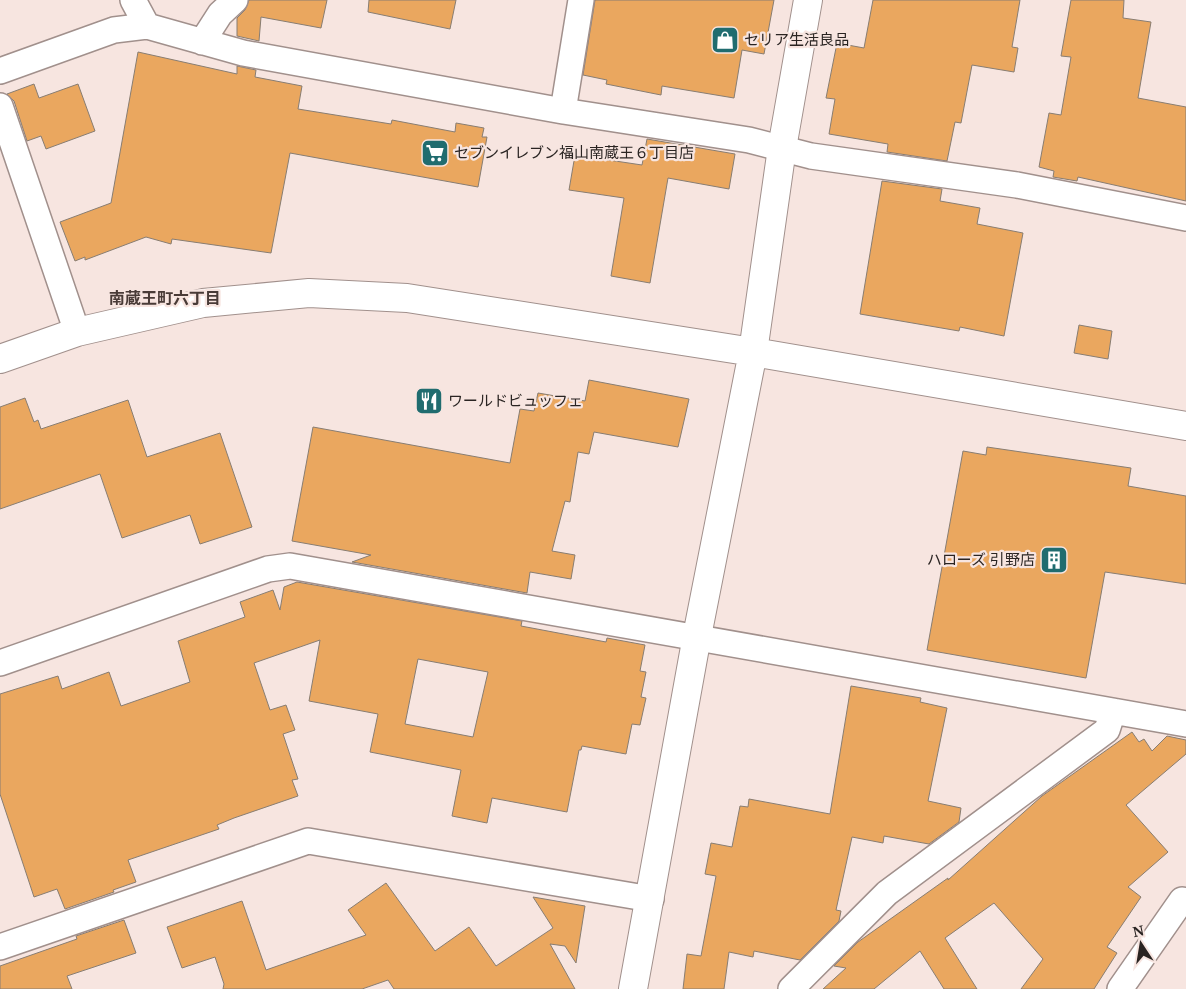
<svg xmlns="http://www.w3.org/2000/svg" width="1186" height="989" font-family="'Noto Serif','Noto Sans JP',serif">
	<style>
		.building { fill: #eaa75f; stroke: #887d72; fill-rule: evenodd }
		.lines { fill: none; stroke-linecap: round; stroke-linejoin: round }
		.minor-casing { stroke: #a1908c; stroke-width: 28 }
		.tertiary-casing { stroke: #a1908c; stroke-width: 30 }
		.minor { stroke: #fff; stroke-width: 25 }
		.tertiary { stroke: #fff; stroke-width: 28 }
		.labels { text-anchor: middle; stroke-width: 4.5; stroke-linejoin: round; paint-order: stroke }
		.poi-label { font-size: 15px; fill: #2a2422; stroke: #f7e5e0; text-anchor: start }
		.neighbourhood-label { font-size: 16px; font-weight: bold; fill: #493b37; stroke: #f7e5e0 }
	</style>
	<rect width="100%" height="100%" fill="#f7e5e0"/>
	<!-- building -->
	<path class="building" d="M249,0H327L321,28L261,17L259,41L237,36V18L245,10Z
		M369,0H456L450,29L368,12Z
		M595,0H774L764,54L742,50L734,98L662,86L661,95L606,84L607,80L583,75Z
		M873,0H1020L1012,47L1018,48L1014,72L972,65L961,123L955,122L947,161L887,152L888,144L829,134L835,99L826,98L837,43L864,48Z
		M1071,0H1124L1123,18L1151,22L1138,98L1186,107V201L1078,177L1077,181L1053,177L1054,171L1039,167L1049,113L1061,115L1071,57L1061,56Z
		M138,52L237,74V66L256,70L255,77L302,86L298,109L391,124L392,120L455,132L456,123L484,128L482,137H487L478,187L290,153L271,253L172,239L171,244L146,237L85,260V257L75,261L60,222L111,203Z
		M34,84L39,98L78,84L95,131L46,149L41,136L27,141L14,101L7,94Z
		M647,139L735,154L729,189L668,178L650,283L611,276L624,198L569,190L575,155L642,165Z
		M882,181L942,189L940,201L980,208L977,224L1023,233L1004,336L960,327L959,331L860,314Z
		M1079,325L1112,331L1108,359L1074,353Z
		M589,380L689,399L678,447L594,432L589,454L578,452L570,502L565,501L552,551L575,555L571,579L530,572L527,593L352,562L371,555L292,541L313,427L510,463L520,409L534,411L538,393L585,401Z
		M25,398L34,422L38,420L41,429L128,400L147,457L220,433L252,527L200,544L190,515L122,538L100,474L0,509V407Z
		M987,447L1131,468L1128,486L1186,496V584L1105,572L1086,678L927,650L963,451L986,455Z
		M297,582L522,621L521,626L606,642L607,638L645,645L640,671L646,672L641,697L646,698L640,725L632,724L626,754L582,746L581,750H579L567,812L492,798L487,823L452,816L461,770L370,752L378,714L309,701L320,640L254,663L270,710L286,705L295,730L283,734L298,779L292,780L298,796L234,818L217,825L219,829L128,860L136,882L113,890L114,892L65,909L57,889L34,897L0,794V694L58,676L62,689L109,672L121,706L190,682L178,641L245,617L240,602L273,590L280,610L284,587ZM418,659L488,672L473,737L405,724Z
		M851,686L921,698L920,702L947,708L928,801L961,808L959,822L929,844L884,836L883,843L852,837L836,910L841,911L839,921L800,960L754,951L753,957L729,952L724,989H683L687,954L701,956L716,876L705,874L711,843L732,847L740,806L748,807L749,799L830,814Z
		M1132,732L1139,742L1144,739L1152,751L1167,736L1186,740V754L1126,805L1168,852L1128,887L1141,897L1107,947L1117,953L1094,989H1021L1043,959L994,903L945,938L977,989H944L920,951L874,989H823L846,968L834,966L858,942L948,878V880L1042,796Z
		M386,883L435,951L469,927L496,966L553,928L533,897L585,906L576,963L565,946L550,944L575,989H394L388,980L362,989H223L224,984L215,957L182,968L167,927L242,901L266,970L366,935L348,910Z
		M124,920L136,953L67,976L72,989H0V966L77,939L76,936Z"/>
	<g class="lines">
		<!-- minor casing -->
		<g class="minor-casing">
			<path id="minor" d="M133,0L147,26
				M202,42L220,14L235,0
				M0,71L114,30L147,26L243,53L563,111L749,140L811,156L1017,185L1186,218
				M0,106L77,332
				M563,111L581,0
				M0,663L268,569L290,566L1186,724
				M0,947L308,841L651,899
				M791,989L887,893L1107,730L1113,711
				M1120,989L1182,900L1186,903"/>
		</g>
		<!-- tertiary casing -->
		<g class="tertiary-casing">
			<path id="tertiary" d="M0,359L77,332L203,303L309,293L407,298L753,352L1186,426
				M633,989L697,636L753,352L782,148L808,0"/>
		</g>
		<!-- minor -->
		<use href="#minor" class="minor"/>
		<!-- tertiary -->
		<use href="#tertiary" class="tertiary"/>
	</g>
	<!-- icons -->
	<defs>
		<g id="shop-square" transform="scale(1.4375)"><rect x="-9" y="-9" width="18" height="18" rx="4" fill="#206c6f" stroke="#f7e5e0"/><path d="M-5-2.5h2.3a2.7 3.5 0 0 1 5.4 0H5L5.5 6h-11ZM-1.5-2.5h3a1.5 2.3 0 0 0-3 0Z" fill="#fff"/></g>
		<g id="supermarket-square" transform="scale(1.4375)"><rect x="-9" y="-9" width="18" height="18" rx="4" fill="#206c6f" stroke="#f7e5e0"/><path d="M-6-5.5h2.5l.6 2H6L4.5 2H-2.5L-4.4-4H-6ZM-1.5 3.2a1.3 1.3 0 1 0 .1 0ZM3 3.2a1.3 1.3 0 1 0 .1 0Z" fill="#fff"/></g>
		<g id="restaurant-square" transform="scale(1.4375)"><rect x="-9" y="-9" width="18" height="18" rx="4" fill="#206c6f" stroke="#f7e5e0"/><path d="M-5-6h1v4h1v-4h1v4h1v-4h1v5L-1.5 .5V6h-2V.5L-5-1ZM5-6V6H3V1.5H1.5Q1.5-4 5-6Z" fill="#fff"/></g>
		<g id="building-square" transform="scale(1.4375)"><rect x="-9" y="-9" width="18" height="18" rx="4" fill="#206c6f" stroke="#f7e5e0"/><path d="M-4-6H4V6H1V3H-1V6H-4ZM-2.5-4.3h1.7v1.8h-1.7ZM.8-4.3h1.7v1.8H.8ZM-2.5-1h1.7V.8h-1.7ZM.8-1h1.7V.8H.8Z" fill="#fff"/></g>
	</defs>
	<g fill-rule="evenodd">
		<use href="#shop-square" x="725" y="40"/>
		<use href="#supermarket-square" x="435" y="153"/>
		<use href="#restaurant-square" x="429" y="401"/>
		<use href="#building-square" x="1054" y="560"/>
	</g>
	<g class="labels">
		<!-- poi labels -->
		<g class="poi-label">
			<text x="744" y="45">セリア生活良品</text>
			<text x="454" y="158">セブンイレブン福山南蔵王６丁目店</text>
			<text x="448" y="406">ワールドビュッフェ</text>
			<text x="1035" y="565" text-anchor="end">ハローズ 引野店</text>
		</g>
		<!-- neighbourhood labels -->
		<g class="neighbourhood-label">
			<text x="165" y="304">南蔵王町六丁目</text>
		</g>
	</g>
	<!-- north arrow -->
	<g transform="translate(1141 944) rotate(348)" stroke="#f7e5e0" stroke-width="4" paint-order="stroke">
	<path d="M0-4L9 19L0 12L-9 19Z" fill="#2a2422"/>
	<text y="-8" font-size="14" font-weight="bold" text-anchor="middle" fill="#2a2422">N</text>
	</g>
</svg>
